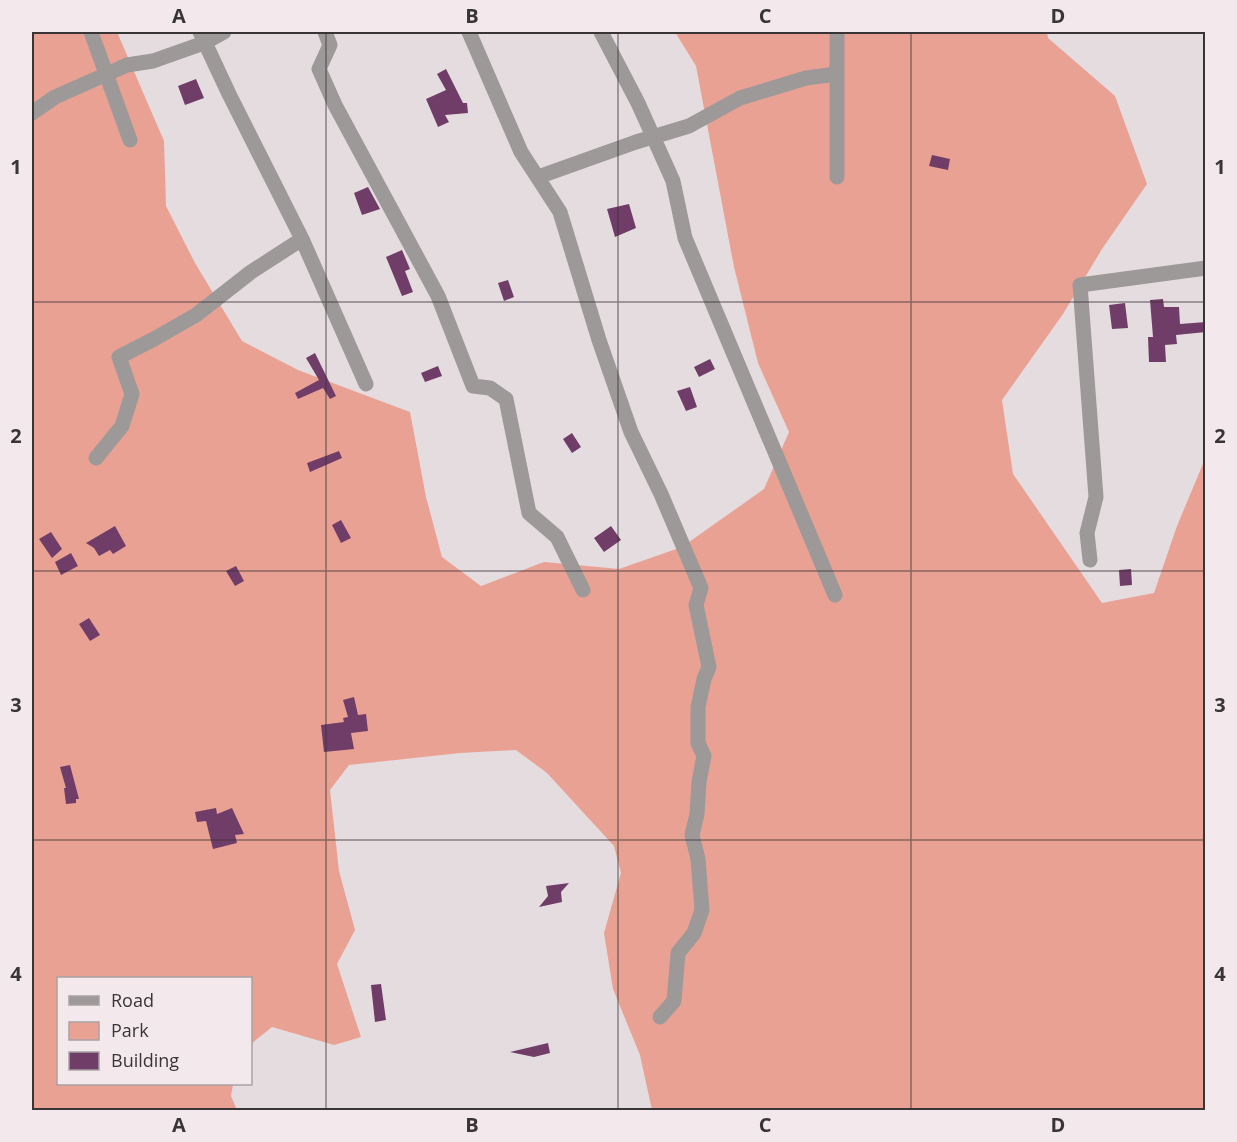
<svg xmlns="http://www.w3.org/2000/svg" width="1237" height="1142" font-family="'Open Sans',sans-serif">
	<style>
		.green { fill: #e9a194 }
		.building { fill: #703d68 }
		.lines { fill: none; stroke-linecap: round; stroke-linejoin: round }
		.minor { stroke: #9d9999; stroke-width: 15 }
		.grid { fill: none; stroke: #393536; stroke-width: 1.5; stroke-opacity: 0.55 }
		.neatline { fill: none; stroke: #393536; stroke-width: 2 }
		.grid-label { font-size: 20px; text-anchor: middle; font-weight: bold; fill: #393536 }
	</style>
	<rect width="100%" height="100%" fill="#e5dce0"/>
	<!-- green -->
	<path class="green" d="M32,32H117L164,141L166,206L195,263L242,341L298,370L410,412L426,497L442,557L481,586L544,562L619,569L682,547L764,489L789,432L758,363L734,267L696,66L675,32H1047L1048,38L1115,96L1147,184L1102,249L1063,314L1002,400L1013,474L1102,603L1154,593L1177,526L1205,459V1110H652L640,1055L613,989L604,933L621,873L614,846L547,773L516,750L460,753L349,765L330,790L339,871L355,930L337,964L361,1037L334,1045L272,1027L251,1044L250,978H58V1084H233L231,1096L237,1110H32Z"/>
	<!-- building -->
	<path class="building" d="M446,69L463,103H467L468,113L445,115L449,122L438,127L426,99L446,90L437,74Z
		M196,79L204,98L185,105L178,86Z
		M932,155L950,159L948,170L929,166Z
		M368,187L380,209L362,215L354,193Z
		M629,204L636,228L615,237L607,209Z
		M402,250L410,269L405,271L413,292L402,296L386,257Z
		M508,280L514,297L504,301L498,283Z
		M1163,299L1164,307H1179L1180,324L1206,322V332L1176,335L1177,344L1165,345L1166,362H1149L1148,337H1153L1150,300Z
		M1125,303L1128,328L1112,329L1109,305Z
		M315,353L336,396L330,399L323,388L298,399L295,393L319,380L306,358Z
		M710,359L715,369L699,377L694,367Z
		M438,366L442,376L425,382L421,373Z
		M690,387L697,407L686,411L677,391Z
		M572,433L581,447L572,453L563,439Z
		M339,451L342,458L310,472L307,463Z
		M341,520L351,538L341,543L332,525Z
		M115,526L126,546L113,554L110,550L99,556L94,548L86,543Z
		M611,526L621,540L604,552L594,538Z
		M51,532L62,549L52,558L39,539Z
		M71,553L78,566L61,575L55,562Z
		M236,566L244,581L235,586L226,571Z
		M1131,569L1132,585L1120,586L1119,570Z
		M89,618L100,635L90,641L79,624Z
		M354,697L358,715L366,714L368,731L351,733L354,749L324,752L321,725L344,722L343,718L348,717L343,700Z
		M70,765L79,799H76V803L66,804L64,788H66L60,767Z
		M216,808L217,814L232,808L244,834L235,835L237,843L213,849L206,821L197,822L195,812Z
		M569,883L561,892L562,902L539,907L548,896L546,886Z
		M381,984L386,1020L375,1022L371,985Z
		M548,1043L550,1053L534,1057L510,1052Z"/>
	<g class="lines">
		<!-- minor -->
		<path class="minor" d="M91,32L130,140
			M200,32L229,94L302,239L366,384
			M325,32L330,45L319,69L335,105L438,296L473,386L490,388L506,399L529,513L557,537L583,590
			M469,32L521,152L560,212L599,340L631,432L661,494L701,588L696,605L709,667L704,679L698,707V743L704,756L699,782L697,814L692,835L698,859L702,910L694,933L678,953L674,1001L660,1017
			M601,32L638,103L673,181L685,238L835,595
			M837,32V177
			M32,113L55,97L127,65L153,61L204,43L224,32
			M538,177L636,142L689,126L740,98L806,78L836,74
			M96,458L122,426L132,394L119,357L154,339L196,315L251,272L302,239
			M1090,560L1087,533L1096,497L1080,285L1206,268"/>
	</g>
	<!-- grid -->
	<path class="grid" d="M326,32V1110M618,32V1110M911,32V1110M32,302H1206M32,571H1206M32,840H1206"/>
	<!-- border -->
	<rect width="1237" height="1142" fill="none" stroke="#f3e9ed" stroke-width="66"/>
	<!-- legend -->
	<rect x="57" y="977" width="195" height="108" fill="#f3e9ed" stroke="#a9a1a4" stroke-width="1.5"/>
	<rect x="69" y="996" width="30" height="9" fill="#9d9999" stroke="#a9a1a4" stroke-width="1.5"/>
	<text x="111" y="1007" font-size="18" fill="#393536">Road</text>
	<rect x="69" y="1022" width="30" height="18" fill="#e9a194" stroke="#a9a1a4" stroke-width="1.5"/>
	<text x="111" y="1037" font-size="18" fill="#393536">Park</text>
	<rect x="69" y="1052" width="30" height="18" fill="#703d68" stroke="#a9a1a4" stroke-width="1.5"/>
	<text x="111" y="1067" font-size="18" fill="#393536">Building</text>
	<rect x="33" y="33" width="1171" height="1076" class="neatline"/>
	<g class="grid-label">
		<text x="179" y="23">A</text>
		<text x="472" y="23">B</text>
		<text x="765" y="23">C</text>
		<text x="1058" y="23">D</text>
		<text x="16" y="174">1</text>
		<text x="1220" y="174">1</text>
		<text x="16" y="443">2</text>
		<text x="1220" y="443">2</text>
		<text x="16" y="712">3</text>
		<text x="1220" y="712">3</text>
		<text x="16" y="981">4</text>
		<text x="1220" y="981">4</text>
		<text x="179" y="1132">A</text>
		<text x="472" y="1132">B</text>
		<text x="765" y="1132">C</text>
		<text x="1058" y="1132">D</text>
	</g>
</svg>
